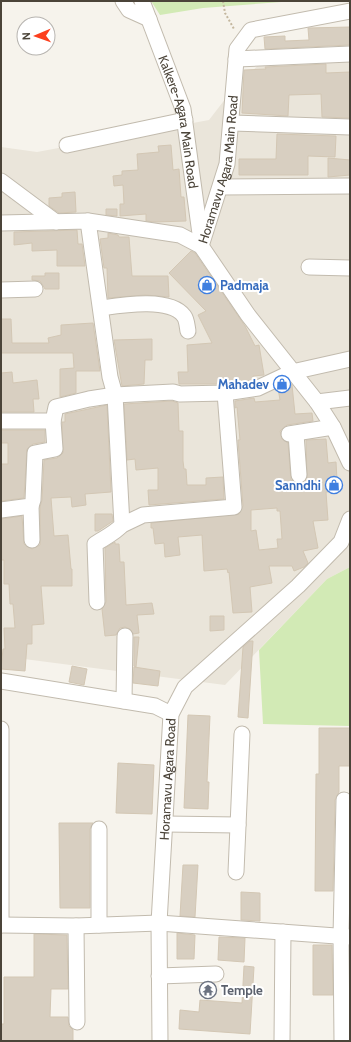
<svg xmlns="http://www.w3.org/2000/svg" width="351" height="1042" font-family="Cabin,sans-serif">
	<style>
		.residential { fill: #eae5da }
		.green { fill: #d2eab5 }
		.building { fill: #d8cfc1; stroke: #d3c7b4; fill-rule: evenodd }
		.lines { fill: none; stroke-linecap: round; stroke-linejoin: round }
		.minor-casing { stroke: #c2bbae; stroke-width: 17 }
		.path { stroke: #c4b79f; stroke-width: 2; stroke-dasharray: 2 2; stroke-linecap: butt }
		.minor { stroke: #fff; stroke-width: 15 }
		.labels { text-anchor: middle; stroke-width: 4; stroke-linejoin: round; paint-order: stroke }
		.street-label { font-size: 13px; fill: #4b4439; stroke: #fff }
		.shop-label { font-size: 13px; font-weight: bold; fill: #366cbe; stroke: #fff; text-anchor: end }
		.worship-label { font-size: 13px; font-weight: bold; fill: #5b616d; stroke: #fff; text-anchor: start }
	</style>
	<rect width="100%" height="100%" fill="#f6f3ec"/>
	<!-- residential -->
	<path class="residential" d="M350,49V567L327,579L225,685L1,656V147L37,152L209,120L226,98L266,57Z"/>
	<!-- green -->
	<path class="green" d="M151,1H295L203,8L160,15Z
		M350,567V726L263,724L259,650L327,579Z"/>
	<!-- building -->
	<path class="building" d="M350,27V45L265,49L264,37L285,36V41L309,40L308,28Z
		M326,64V73L350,72V118L322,117L321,94L289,95L288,116L242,113L244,70L266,69L265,67Z
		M277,134L336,136L335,157L308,156V175H239V159H276Z
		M171,145L173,170L179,169L181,197H184L186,221L155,222L146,221V214L120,216V204H124L123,185L114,186L113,176L122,175V171L138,170L137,154L159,152L158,146Z
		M328,158L350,160V175L328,177Z
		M75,192L76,212L59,213L49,206V198L62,197V193Z
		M106,209H117V216L106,215Z
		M77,230L78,244H82L85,266H57V250L32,251V243L14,245V232Z
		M108,233L118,235L119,237H129L132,276H168L169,297L145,295L108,298L107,268H104L100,239L108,238Z
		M191,251L195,253L245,326L255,346L259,345L264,375L253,376V380L224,384H179L178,372H188L187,345L212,343L198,315L206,311L169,273Z
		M45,273H59V289H45L40,281L32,280V276H45Z
		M1,319H11L12,343H49L48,338L61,335V325L93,323L100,371H76V393L60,397V369L74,368L73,353H1Z
		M152,339V360H145L144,384L122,386L114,340Z
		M12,372L13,383L37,380L39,399H33L34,412H1V373Z
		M288,384L292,385L295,414L312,413L313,421L287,425L280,431L282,439L288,443L291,480L300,484L307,479L306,440L326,439L328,463L336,462L337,480H339L340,491L326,492L328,520L313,521L318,548L303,551L308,563L304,567L294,571L292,566H269L272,583L250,587L252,612L233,613L229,572L228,573L227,569L204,571L202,535L178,537L180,555L165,557L164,543L155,544L153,528H151V523L239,514L243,506L238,440H240L237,407L235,408V401L254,398L255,402L280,400L278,388ZM277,508V511H280L282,539H277L278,548L259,550L256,530L251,531V510Z
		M172,401L178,403L179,431H183V461L184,469H186L187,485H206V478L223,477L224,499L149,505L148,490H158V468L136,470L135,459L127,460L124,404Z
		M107,405L111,492L85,494L86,505L72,507L71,497L51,498L54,536L68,535L71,569H72V586H41L44,624L32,625V644H27L25,671L1,669L3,649H5L4,628H15L13,604H10L9,584H4V560H1V519L22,516L24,544L32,549L40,545V507L42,500L44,460L57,458L63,453L62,422H65V414Z
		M1,430H45V442L33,444L27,449L24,498L1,501V464H8V443H1Z
		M95,514H112L113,521L98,531H95Z
		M115,542V544H119L120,562H124L126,605L152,603L154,614L137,615L139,633L133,634L130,629L125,627L120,628L116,635L105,636L102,609L106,602L105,548Z
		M210,616H224V630L210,631Z
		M134,637H139L136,667L134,666Z
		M250,641H253L248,718L238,717L243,647Z
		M72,666L87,669L84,685L69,682Z
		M134,667L160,671L158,686L133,683Z
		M188,715L210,716L207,782H209L208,809L184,808Z
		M319,728H350V766H339V792L335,800L333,891H315L316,774H319Z
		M118,763L154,765L152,814L116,813Z
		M59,823H93L90,829V908H60Z
		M183,865H198L195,917L180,916Z
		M241,892L260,893V921L241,920Z
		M177,933L195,935L194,959H177Z
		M34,934L67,935L68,989H51L50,1017H68L69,1026L73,1030V1041H1V1024H4V977H34Z
		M219,937L245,938L244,962L218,960Z
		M313,945H332L333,995H313Z
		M244,966L254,967L250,1034L179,1029L180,1010L199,1012L200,1000L242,1003Z"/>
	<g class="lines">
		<!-- minor casing -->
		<g class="minor-casing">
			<g id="minor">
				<path d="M123,1L129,10L149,19"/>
				<path id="s1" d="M142,1L183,109L201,241"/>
				<path d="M236,59L350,54"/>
				<path d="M232,123L350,127"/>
				<path d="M67,145L185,120"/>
				<path d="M1,181L56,222"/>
				<path d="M221,187L350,186"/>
				<path d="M88,221L110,377L115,395L122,525C115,533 104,538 95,544L97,602"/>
				<path d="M1,223L88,221L180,235L201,246L248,315L317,402L333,427L350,463"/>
				<path id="s2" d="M201,246L227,164L237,49L251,30L350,11"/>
				<path d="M309,267L350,268"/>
				<path d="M1,290L35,289"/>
				<path d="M101,308C122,305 170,297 184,316C187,320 187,326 188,331"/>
				<path d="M317,402L350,398"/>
				<path d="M1,421H53L56,407L89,399L115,395L173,392L180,394L225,393L258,388L292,372L350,359"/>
				<path d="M289,434L333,427"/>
				<path d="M296,434L299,475"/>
				<path d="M31,506L32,540"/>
				<path d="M1,510L31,506L33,500L35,453L55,449L53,421"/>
				<path d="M122,525L143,515L234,507L225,393"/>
				<path d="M1,681L155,706L171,714"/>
				<path d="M124,701L125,636"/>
				<path d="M165,824L238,825"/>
				<path d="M236,872L242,734"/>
				<path d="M1,925L76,926L159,923L350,937"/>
				<path d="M1,925V729"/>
				<path d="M99,925V829"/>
				<path d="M76,926L77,1022"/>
				<path d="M159,976L216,974"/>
				<path id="s3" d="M160,1041L159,923L171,714L185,687L298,586L341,542L350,519"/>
				<path d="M282,1041L283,932"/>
				<path d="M342,1041L341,936L344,800"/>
			</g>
		</g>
		<!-- path -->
		<path class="path" d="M223,1L225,13L234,29"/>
		<!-- minor -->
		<use href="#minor" class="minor"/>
	</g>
	<!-- icons -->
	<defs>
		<g id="shop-ring" transform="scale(0.9)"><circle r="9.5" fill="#fff" stroke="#3f7fe0" stroke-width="1.5"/><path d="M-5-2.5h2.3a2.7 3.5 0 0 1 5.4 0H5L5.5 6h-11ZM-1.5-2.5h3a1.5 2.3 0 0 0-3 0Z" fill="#3f7fe0"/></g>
		<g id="temple-ring" transform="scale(0.9)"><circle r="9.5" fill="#fff" stroke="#6b7280" stroke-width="1.5"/><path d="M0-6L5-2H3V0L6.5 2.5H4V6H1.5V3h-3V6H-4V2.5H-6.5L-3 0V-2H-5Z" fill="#6b7280"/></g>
	</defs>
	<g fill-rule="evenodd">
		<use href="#shop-ring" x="207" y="285"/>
		<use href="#shop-ring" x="282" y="384"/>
		<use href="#shop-ring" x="334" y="485"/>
		<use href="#temple-ring" x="208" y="990"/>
	</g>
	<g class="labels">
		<!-- street labels -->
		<g class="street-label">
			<text dy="5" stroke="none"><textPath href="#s1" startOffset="127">Kalkere-Agara Main Road</textPath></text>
			<text dy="5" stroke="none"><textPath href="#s2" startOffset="79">Horamavu Agara Main Road</textPath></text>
			<text dy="5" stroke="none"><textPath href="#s3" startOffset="262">Horamavu Agara Road</textPath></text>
		</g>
		<!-- shop labels -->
		<g class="shop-label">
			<text x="220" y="290" text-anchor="start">Padmaja</text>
			<text x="269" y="389">Mahadev</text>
			<text x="321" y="490">Sanndhi</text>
		</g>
		<!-- worship labels -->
		<g class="worship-label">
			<text x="221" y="995">Temple</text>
		</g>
	</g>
	<!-- border -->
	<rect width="351" height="1042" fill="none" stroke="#4b4439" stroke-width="4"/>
	<!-- north arrow -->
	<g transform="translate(36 36) rotate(268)"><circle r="19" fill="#ffffff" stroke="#b7b4b0"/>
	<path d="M0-3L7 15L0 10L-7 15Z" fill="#fc3f1d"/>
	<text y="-6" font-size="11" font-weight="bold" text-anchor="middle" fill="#4b4439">N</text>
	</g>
</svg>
